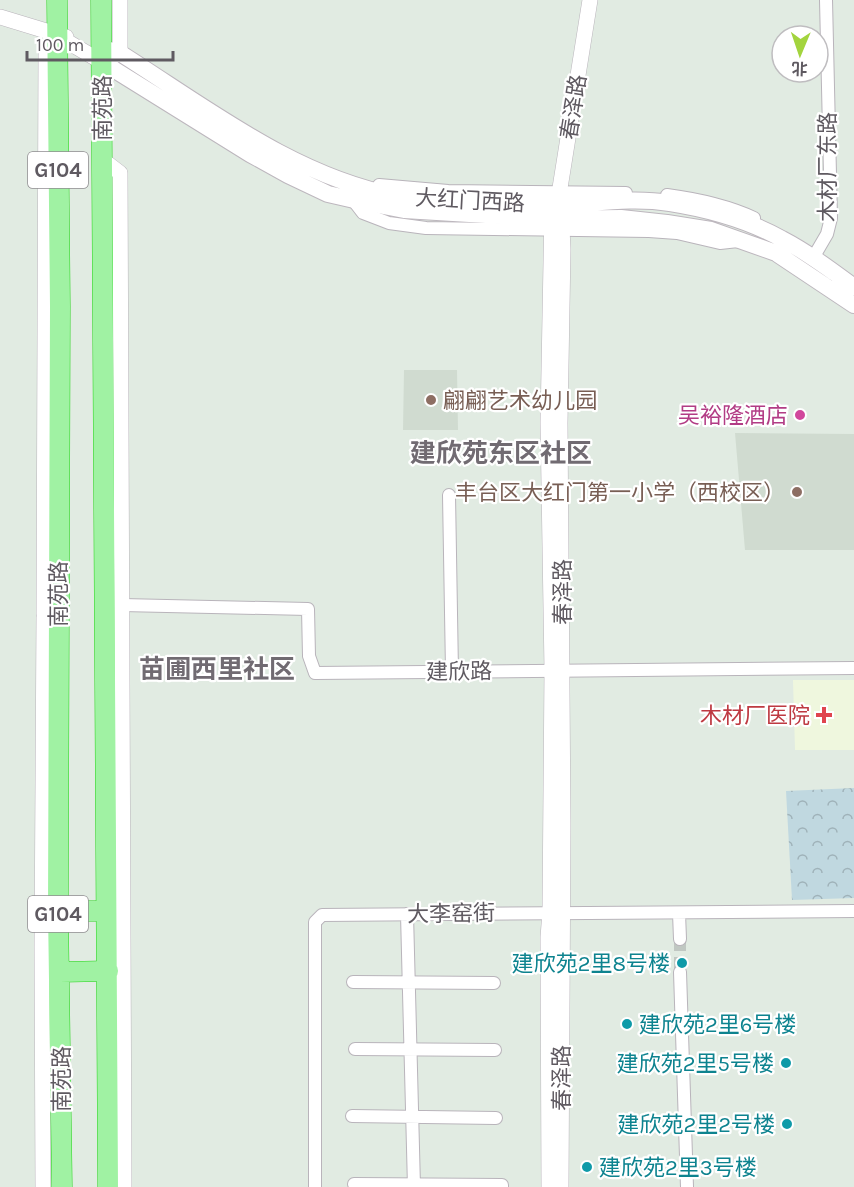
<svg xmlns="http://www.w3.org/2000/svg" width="854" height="1187" font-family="Karla,'Noto Sans SC',sans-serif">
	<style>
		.education { fill: #d0dbd0 }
		.medical { fill: #eff7de }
		.forest { fill: url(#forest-crowns) }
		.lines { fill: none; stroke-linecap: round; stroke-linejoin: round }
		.minor-tunnel { stroke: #c0c7c2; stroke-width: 12; stroke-dasharray: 12 6; stroke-linecap: butt }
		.minor-casing { stroke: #b9b4bb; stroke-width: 14 }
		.tertiary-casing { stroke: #b9b4bb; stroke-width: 16 }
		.secondary-casing { stroke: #bdb7be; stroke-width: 18 }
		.trunk-casing { stroke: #25d319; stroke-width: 21 }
		.minor { stroke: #fff; stroke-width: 12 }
		.tertiary { stroke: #fff; stroke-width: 15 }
		.secondary { stroke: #fff; stroke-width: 16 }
		.trunk { stroke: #a0f2a3; stroke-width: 20 }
		.education-dot { fill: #8d6e63; stroke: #fff; stroke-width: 2 }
		.hotel-dot { fill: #d1479c; stroke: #fff; stroke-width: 2 }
		.health-dot { fill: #e0444e; stroke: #fff; stroke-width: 2 }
		.culture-dot { fill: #0f9aa8; stroke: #fff; stroke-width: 2 }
		.labels { text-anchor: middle; stroke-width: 4.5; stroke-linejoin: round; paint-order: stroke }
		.shield { fill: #fff; stroke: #8f8c90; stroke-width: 1.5 }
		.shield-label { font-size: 21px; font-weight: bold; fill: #5f5a61 }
		.street-label { font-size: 22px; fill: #5f5a61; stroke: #fff }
		.education-label { font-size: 22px; fill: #785e54; stroke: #fff; text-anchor: start }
		.hotel-label { font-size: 22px; fill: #b23c85; stroke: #fff; text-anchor: end }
		.health-label { font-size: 22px; fill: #be3a42; stroke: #fff; text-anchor: end }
		.culture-label { font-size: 22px; fill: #0d838f; stroke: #fff; text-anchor: end }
		.quarter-label { font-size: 26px; font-weight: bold; fill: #716b72; stroke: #fff }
	</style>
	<defs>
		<pattern id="forest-crowns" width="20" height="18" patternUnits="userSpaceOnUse" patternTransform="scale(1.5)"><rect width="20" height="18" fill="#c0d8e0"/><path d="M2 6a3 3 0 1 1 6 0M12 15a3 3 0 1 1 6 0" fill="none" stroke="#9fb2b9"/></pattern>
	</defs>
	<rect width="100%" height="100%" fill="#e1ebe2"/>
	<!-- education -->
	<path class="education" d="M404,370H457L458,430H403Z
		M735,433L854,434V550H745Z"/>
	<!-- medical -->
	<path class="medical" d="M793,680H854V750H795Z"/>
	<!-- forest -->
	<path class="forest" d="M854,788V898L792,900L786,791Z"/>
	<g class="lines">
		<!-- minor-tunnel -->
		<path class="minor-tunnel" d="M680,939V972"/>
		<!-- minor casing -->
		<g class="minor-casing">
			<path id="minor" d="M379,185L448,191L626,193
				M667,195C697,199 726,205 754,218
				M353,200L363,213L389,223L426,228L649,231L677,233L720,243L738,241
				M813,258L827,234L831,218L826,0
				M449,495L452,671
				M122,605L308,609L309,656L315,673L854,668
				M679,913L680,939
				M407,914L414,1187
				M680,972L687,1187
				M353,982L494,983
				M355,1049L495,1050
				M352,1116L496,1118
				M354,1184L502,1185V1187
				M315,1187V922L322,915C499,913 677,913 854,911"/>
		</g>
		<!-- tertiary casing -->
		<g class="tertiary-casing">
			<path id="tertiary" d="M0,17L66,37
				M56,35L46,55L44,614L58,640
				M56,35L102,62L120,53V0
				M103,160L120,173L124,1187
				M43,1187L42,947L44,617
				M549,1187L548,937L550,912L552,670L548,423L552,209
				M561,1187L563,825L560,423L563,249L560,188L590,0"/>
		</g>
		<!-- secondary casing -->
		<g class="secondary-casing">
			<path id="secondary" d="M102,48L120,53C207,108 295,177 397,196C427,201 458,201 488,202C512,203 537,206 561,205C598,203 633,197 670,203C708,209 748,220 782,239C807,252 831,270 854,287
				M102,62L250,154L288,175L328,194L363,202L404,210L552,219L621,218L667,223L711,230L776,253L854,305"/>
		</g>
		<!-- trunk casing -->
		<g class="trunk-casing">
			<path id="trunk" d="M57,0L60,306L58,911L62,1187
				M101,0L108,1187
				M58,911H106
				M60,972L108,971"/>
		</g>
		<!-- minor -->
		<use href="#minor" class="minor"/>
		<!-- tertiary -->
		<use href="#tertiary" class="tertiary"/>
		<!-- secondary -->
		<use href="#secondary" class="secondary"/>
		<!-- trunk -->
		<use href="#trunk" class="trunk"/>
	</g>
	<!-- markers -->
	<g class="education-dot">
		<circle cx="431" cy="400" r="6"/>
		<circle cx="797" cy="492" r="6"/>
	</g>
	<circle class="hotel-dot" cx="800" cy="415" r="6"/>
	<path class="health-dot" d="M821 706h6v6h6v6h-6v6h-6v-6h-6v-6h6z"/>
	<g class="culture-dot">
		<circle cx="682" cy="963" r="6"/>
		<circle cx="627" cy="1024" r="6"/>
		<circle cx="786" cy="1063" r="6"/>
		<circle cx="787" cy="1124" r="6"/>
		<circle cx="587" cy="1167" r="6"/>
	</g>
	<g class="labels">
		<!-- shield labels -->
		<g class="shield">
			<rect x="28" y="152" width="60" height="36" rx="4.5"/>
			<rect x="28" y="896" width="60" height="36" rx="4.5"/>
		</g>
		<g class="shield-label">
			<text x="58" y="177">G104</text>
			<text x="58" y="921">G104</text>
		</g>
		<!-- street labels -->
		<g class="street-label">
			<text transform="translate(573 107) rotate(-81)" y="8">春泽路</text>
			<text transform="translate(102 108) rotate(-90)" y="8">南苑路</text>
			<text transform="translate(827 167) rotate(-90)" y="8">木材厂东路</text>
			<text transform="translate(470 200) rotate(3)" y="8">大红门西路</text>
			<text transform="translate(562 592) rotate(-90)" y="8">春泽路</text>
			<text transform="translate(58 594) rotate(-90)" y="8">南苑路</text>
			<text transform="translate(459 671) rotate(-1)" y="8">建欣路</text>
			<text transform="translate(451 913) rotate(-1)" y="8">大李窑街</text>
			<text transform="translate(561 1078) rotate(-90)" y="8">春泽路</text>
			<text transform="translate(61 1079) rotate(-90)" y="8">南苑路</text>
		</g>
		<!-- education labels -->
		<g class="education-label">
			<text x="443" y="408">翩翩艺术幼儿园</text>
			<text x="785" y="500" text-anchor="end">丰台区大红门第一小学（西校区）</text>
		</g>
		<!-- hotel labels -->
		<g class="hotel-label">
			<text x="788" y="423">吴裕隆酒店</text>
		</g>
		<!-- health labels -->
		<g class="health-label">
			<text x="810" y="723">木材厂医院</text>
		</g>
		<!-- culture labels -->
		<g class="culture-label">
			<text x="670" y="971">建欣苑2里8号楼</text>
			<text x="639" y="1032" text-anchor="start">建欣苑2里6号楼</text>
			<text x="774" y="1071">建欣苑2里5号楼</text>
			<text x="775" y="1132">建欣苑2里2号楼</text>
			<text x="599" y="1175" text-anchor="start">建欣苑2里3号楼</text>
		</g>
		<!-- quarter labels -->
		<g class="quarter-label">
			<text x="501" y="462">建欣苑东区社区</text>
			<text x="217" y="678">苗圃西里社区</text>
		</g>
	</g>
	<!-- north arrow -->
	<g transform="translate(800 54) rotate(182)"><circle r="28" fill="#ffffff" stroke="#bfbdc0" stroke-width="1.5"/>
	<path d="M0-4.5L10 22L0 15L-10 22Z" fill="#a3d43e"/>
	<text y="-9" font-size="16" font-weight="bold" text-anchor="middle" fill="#5f5a61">北</text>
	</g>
	<!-- scale -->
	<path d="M27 51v9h146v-9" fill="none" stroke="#5f5a61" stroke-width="3"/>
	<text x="36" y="51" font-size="18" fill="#5f5a61" stroke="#ffffff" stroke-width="4.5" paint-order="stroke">100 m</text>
</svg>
